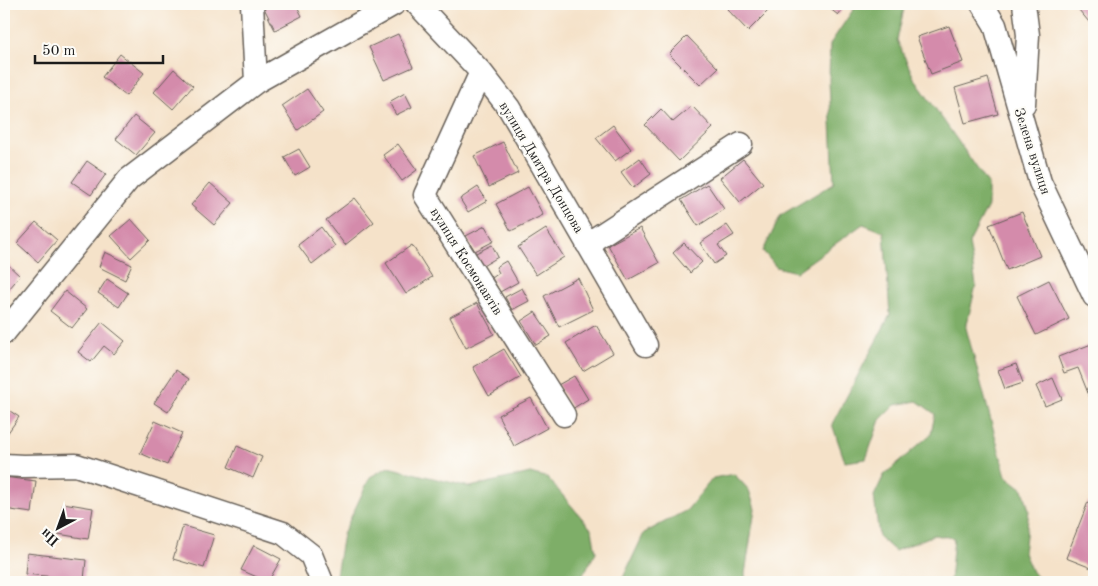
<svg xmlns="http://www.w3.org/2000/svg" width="1098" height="586" font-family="'Old Standard TT',serif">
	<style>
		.forest { fill: #7eae68; stroke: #4d6542 }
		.building { fill: #d48bab }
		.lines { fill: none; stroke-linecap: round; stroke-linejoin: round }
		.minor-casing { stroke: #686159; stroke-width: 25 }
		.minor { stroke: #fff; stroke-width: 22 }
		.labels { text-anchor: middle; stroke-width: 4; stroke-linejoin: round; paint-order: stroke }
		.street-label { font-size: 14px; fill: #1c1c1c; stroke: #fdfcf7 }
	</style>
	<rect width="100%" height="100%" fill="#fdfcf7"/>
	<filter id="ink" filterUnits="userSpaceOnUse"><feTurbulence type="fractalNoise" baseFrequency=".02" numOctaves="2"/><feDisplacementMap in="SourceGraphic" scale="10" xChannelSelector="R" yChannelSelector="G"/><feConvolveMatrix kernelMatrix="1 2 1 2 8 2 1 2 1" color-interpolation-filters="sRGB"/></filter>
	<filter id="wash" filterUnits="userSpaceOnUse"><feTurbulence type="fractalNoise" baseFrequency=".0096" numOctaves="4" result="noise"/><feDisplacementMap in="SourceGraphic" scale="20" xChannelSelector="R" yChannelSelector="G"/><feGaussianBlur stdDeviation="1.12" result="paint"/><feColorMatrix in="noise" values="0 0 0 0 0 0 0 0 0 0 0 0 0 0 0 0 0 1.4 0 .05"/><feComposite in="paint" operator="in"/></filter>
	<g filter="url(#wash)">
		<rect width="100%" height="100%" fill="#f5e2c9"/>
		<!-- forest -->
		<path class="forest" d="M857,4H905L897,40L914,78L988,184V206L969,243L976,285L966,328L1006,476L1023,489L1029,510L1024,553L1032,572L1043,582H950L954,538L934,535L895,551L879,537L874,496L884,475L931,434L935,414L917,401L895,405L880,420L866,459L845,462L832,424L890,315L884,232L863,224L796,272L776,267L763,251L781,215L834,183L829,81L830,44Z
			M388,467L470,487L530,473L548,478L592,530L596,552L579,582H339L336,575L343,534L370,477Z
			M734,474L749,490L755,509L745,574L746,582H621L644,533L687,510L713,478Z"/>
		<g id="blocks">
			<!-- building -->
			<path class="building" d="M262,4H296L302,16L275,30Z
				M732,4H775L748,31L727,9Z
				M824,4H847L838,15Z
				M1074,4H1094V28Z
				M949,26L963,62L931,74L917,37Z
				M398,34L413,67L384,80L369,47Z
				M687,36L718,68L700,85L669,54Z
				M120,54L144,73L126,96L102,77Z
				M174,69L193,86L173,109L154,92Z
				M988,78L998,114L965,123L955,88Z
				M307,89L323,112L298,130L282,106Z
				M405,93L412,107L396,115L389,102Z
				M692,106L713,128L679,161L645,125L661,109L673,122Z
				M134,116L155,133L136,155L116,139Z
				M613,125L631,149L615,161L596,138Z
				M503,142L518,173L489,187L474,156Z
				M398,144L417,170L402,181L383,155Z
				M299,149L310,167L295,176L284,157Z
				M640,158L651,174L633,188L621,172Z
				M743,159L763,183L740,202L720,178Z
				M87,161L106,174L91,195L72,182Z
				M210,183L233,203L214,225L191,205Z
				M707,184L724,209L698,226L681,200Z
				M478,187L487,201L468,212L460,199Z
				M528,187L543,215L511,231L496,204Z
				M355,198L374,222L345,245L326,220Z
				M1022,212L1040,256L1007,270L989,225Z
				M131,219L150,240L131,258L111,236Z
				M36,222L57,240L38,262L17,243Z
				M727,225L734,235L718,245L726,256L714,264L700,243Z
				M485,226L494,241L475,251L466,236Z
				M321,227L335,246L312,264L298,245Z
				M640,228L659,263L628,280L608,245Z
				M546,229L564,257L536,275L518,247Z
				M684,243L702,262L690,273L673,253Z
				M412,245L432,277L406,294L386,263Z
				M492,245L498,257L481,267L474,254Z
				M105,252L132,265L125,280L99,267Z
				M4,261L20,276L4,295Z
				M506,261L518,282L500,292L492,278L499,273L496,267Z
				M578,278L593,310L559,327L544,296Z
				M107,279L128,293L119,307L98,293Z
				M1049,280L1069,319L1036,335L1017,296Z
				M522,288L529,301L512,310L505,297Z
				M65,291L87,309L72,328L50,311Z
				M477,303L494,334L466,348L450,317Z
				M535,312L551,336L536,345L521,321Z
				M102,322L125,341L114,354L104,346L91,362L78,352Z
				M596,325L613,353L583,371L566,343Z
				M1094,343V396L1090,398L1078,368L1064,373L1058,357Z
				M504,349L521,377L489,396L473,367Z
				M1016,364L1023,383L1005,389L998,370Z
				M176,370L189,379L168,412L154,403Z
				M574,376L588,399L572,409L558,385Z
				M1053,378L1062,399L1045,406L1036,386Z
				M531,398L547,428L514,446L498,415Z
				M4,407L19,417L7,434L4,432Z
				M155,421L182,433L167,465L140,453Z
				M237,446L262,457L253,478L228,467Z
				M4,477L36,481L32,513L4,509Z
				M1088,502L1094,505V569L1066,558Z
				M63,503L93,508L88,539L58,534Z
				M183,526L214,535L204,568L173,559Z
				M254,545L281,559L268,582L241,570Z
				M27,553L86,560L84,580L25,574Z"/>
		</g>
	</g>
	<g filter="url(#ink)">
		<use href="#blocks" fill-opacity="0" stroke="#686159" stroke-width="1"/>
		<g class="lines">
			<!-- minor casing -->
			<g class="minor-casing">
				<path id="minor" d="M252,4L256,82
					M417,4L481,72L509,108L646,345
					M982,4L995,25L1040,182L1094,296
					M1024,4L1028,35L1024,104
					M481,72L425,195L564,415
					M587,244L741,144
					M4,333L129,179L256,82L394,4
					M4,465L23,466L76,465L283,533L311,555L322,582"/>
			</g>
			<!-- minor -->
			<use href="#minor" class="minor"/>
		</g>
	</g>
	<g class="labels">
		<!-- street labels -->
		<g class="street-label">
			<text transform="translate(1033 151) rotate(72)" y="5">Зелена вулиця</text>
			<text transform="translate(542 167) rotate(59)" y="5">вулиця Дмитра Донцова</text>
			<text transform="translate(467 261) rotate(58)" y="5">вулиця Космонавтів</text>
		</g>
	</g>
	<!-- margin -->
	<rect width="1098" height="586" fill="none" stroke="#fdfcf7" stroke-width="20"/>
	<!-- north arrow -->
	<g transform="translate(58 528) rotate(221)" stroke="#fdfcf7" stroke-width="4" paint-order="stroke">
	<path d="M0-4L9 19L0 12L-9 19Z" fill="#1c1c1c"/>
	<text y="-8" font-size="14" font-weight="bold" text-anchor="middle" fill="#1c1c1c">Пн</text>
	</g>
	<!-- scale -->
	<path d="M35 55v8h128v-8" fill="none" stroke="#1c1c1c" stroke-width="2.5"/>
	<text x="42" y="55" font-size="15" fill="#1c1c1c" stroke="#fdfcf7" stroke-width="4" paint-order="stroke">50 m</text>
</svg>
